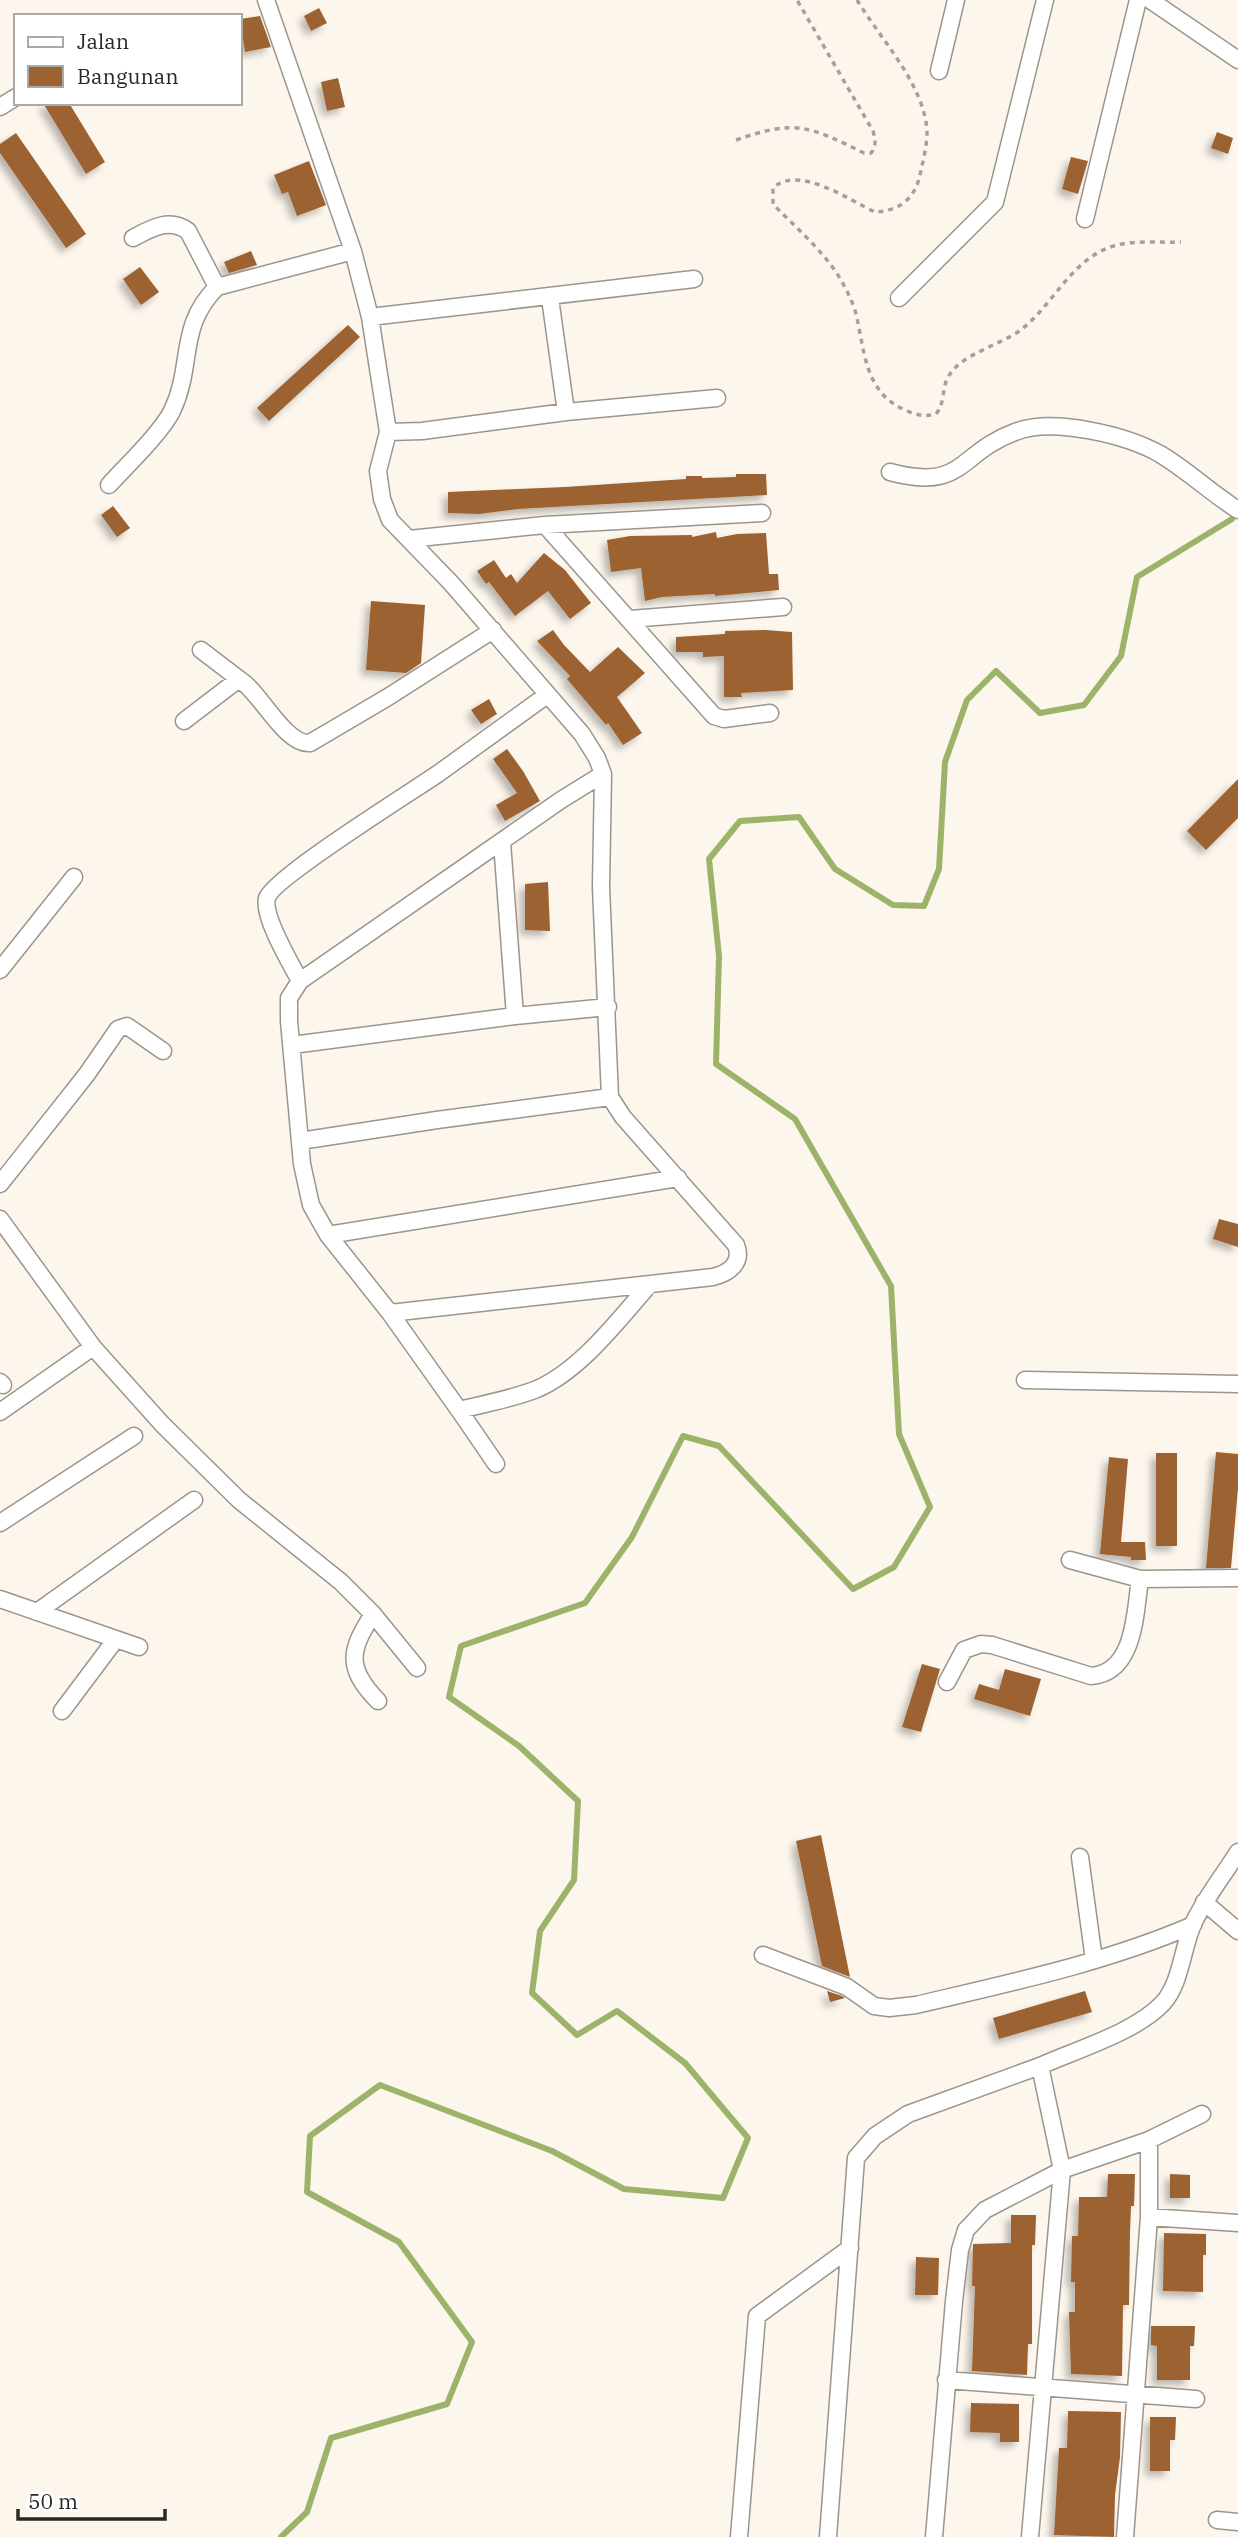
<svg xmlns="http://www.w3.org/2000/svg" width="1238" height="2537" font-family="'IBM Plex Serif',serif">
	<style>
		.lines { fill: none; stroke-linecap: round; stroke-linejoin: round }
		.stream { stroke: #9eb36a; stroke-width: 6 }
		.building { fill: #9c6231; filter: url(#shadow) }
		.street-casing { stroke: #9b958d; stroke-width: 19 }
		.path { stroke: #a5a19a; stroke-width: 3.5; stroke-dasharray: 5 5; stroke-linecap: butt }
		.street { stroke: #fff; stroke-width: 16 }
	</style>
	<defs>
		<filter id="shadow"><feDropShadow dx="-5" dy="5" stdDeviation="3.5" flood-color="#0004"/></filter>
	</defs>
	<rect width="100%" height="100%" fill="#fcf6ed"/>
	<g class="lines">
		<!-- stream -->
		<path class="stream" d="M281,2537L307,2512L331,2438L447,2404L472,2342L399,2242L307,2192L310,2136L380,2085L552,2151L624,2189L723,2198L748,2138L685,2063L617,2011L577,2035L532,1993L540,1931L574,1880L578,1801L519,1746L449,1697L461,1646L585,1603L632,1537L683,1436L719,1446L853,1589L894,1567L930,1507L899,1434L891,1286L795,1119L716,1064L719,956L709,859L740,821L799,817L835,869L893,905L924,906L939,869L945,762L967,700L996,671L1040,713L1084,705L1121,656L1137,577L1232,519L1237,510"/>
	</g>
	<!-- building -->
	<path class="building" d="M319,8L327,23L311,31L304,16Z
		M260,16L271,47L245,52L240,19Z
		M338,78L345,107L327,111L321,82Z
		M43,103H69L105,162L86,174Z
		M1217,132L1233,138L1228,154L1211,148Z
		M16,133L86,234L66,248L0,153V144Z
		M1071,157L1088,161L1078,194L1062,189Z
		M309,161L326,205L297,216L288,192L282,194L274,175Z
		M251,251L257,265L229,273L224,262Z
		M140,267L159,292L141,305L123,279Z
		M348,325L360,337L269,421L257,408Z
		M736,474H766L767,495L518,509L479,514L448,513V492L565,487L686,479V476H702V478L736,477Z
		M113,506L130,528L117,537L101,515Z
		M716,532L717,538L737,534L766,533L769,574H778L779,590L715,596V594L662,597L645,601L641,568L611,572L607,540L630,536L692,535V537Z
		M544,553L565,570L591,603L570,619L548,591L515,616L489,582L486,584L477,571L494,560L506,578L511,574L517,583Z
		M371,601L425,605L421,663L406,673L366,670Z
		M553,630L564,645L590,672L618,647L645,673L617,697L642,733L623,745L608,723L606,725L567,679L570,676L537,641Z
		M765,630L792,632L793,690L741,693L742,697H724V656L703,657V652H676V637L725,634V631Z
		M489,699L497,714L481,724L471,710Z
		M507,749L523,771L540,801L505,821L496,805L517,793L493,759Z
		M1238,779V818L1206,850L1187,831Z
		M548,882L550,931L525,930V884Z
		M1219,1219L1238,1224V1247L1213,1239Z
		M1216,1452L1238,1454V1488L1231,1568H1206Z
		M1156,1453H1177V1546H1156Z
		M1109,1457L1128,1459L1121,1542H1145L1146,1560H1131V1557L1100,1554Z
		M922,1664L940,1669L921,1732L902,1727Z
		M1005,1669L1041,1679L1030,1716L974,1699L979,1684L999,1690Z
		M821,1835L850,1977L822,1966L796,1841Z
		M827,1991L842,1996L845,1998L830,2002Z
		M1085,1991L1092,2012L999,2039L993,2018Z
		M1108,2174H1135L1134,2206H1131L1130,2232L1129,2305H1123L1122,2376L1071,2374L1069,2312H1075V2282H1071L1072,2236H1078L1079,2197H1107Z
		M1170,2174L1190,2175V2198H1170Z
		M1011,2215H1036L1035,2245H1032V2344H1028L1027,2375L972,2371L975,2286H972L973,2244L1011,2243Z
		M1164,2233L1206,2234V2255H1203V2292L1163,2291Z
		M916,2257L939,2258L938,2295H915Z
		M1151,2326H1195L1194,2346H1190V2380H1157V2346L1151,2345Z
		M971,2403L1019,2404V2442H1000V2433L970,2432Z
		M1068,2411L1121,2412L1120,2457L1115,2495L1114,2537L1054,2535L1059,2448H1067Z
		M1150,2417H1176L1175,2440H1170V2471H1150Z"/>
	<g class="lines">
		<!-- street casing -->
		<g class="street-casing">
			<path id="street" d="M266,0L353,251L370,317L388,432L378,471L382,499L390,520L451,583L582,734L597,758L603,774L601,887L610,1097L623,1117L736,1245C743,1263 729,1273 713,1277L390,1313
				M1150,0L1238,60
				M939,71L956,0
				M0,107L16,97
				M1085,219L1138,0
				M133,238C150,229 169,217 188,231L217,287
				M550,298L566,412
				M899,298L995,202L1045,0
				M370,317L694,279
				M388,432L422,431L566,412L717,398
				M890,472C964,492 958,453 1015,432C1052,417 1126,435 1160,454C1187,470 1211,493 1238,510
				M109,485C127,465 160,434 172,411C194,365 177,327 217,287L353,251
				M545,525L714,716L724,719L770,713
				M409,539L545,525L762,513
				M630,619L783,607
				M201,650L239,679
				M547,695C511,721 475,747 439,773C413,791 273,878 267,898C262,916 291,964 300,981L561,800L603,774
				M184,721L239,679C261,693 285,745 310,743L388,697L493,630
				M502,842L515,1016
				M0,970L74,877
				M300,981L289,998V1021L302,1164L311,1205L328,1235L390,1313L459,1410C484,1404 512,1399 537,1389C581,1370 619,1319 650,1284
				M292,1045L515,1016L608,1007
				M300,1141L437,1120L610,1097
				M0,1184L87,1074L118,1029L127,1026L163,1051
				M0,1219L93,1347L162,1424L239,1500L341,1582L373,1614C350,1650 345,1667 378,1701
				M328,1235L678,1178
				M1025,1380L1238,1384
				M0,1382L3,1385
				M459,1410L496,1464
				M0,1412L93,1347
				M0,1523L134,1436
				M1070,1560L1140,1579
				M0,1599L139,1647
				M37,1612L194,1500
				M373,1614L417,1668
				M947,1682L964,1650L981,1644L992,1645L1091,1676C1135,1673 1135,1613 1140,1579L1238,1578
				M62,1711L116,1639
				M1080,1857L1094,1960
				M1204,1902L1238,1931
				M763,1955L847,1987L874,2006L889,2008L916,2005C1009,1983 1105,1963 1193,1925
				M1149,2217L1238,2223
				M946,2380L1196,2399
				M1217,2520L1238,2522
				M739,2537L757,2316L850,2248
				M828,2537L856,2158L875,2136L908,2114L1040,2066
				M934,2537L954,2301L960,2250L966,2230L985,2210L1062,2170L1149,2140
				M1030,2537L1062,2170L1040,2066C1076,2050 1136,2032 1163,2003C1181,1983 1182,1949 1193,1924C1205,1898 1223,1876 1238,1852
				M1125,2537L1149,2217V2140L1202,2114"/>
		</g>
		<!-- path -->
		<path class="path" d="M857,0C881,40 925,85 927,132C927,146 923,161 920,175C915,198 900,211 875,212C849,200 798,164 773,188V204C796,228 824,251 841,280C847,291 853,302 856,314C865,351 864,392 905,410C916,415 924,417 936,414C946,402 941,386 950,374C962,355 998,345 1018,332C1053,307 1072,256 1117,245C1137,240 1160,243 1181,242
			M736,140C796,119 809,126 864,153H871C877,146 875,139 873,131L797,0"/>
		<!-- street -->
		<use href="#street" class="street"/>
	</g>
	<!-- legend -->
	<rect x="14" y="14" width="228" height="91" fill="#ffffff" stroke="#aaa9a8" stroke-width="2"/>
	<rect x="28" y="37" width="35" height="10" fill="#ffffff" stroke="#aaa9a8" stroke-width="2"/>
	<text x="77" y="49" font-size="21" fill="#2a2825">Jalan</text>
	<rect x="28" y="66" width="35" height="21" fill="#9c6231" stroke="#aaa9a8" stroke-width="2"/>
	<text x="77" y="84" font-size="21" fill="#2a2825">Bangunan</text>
	<!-- scale -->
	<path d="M18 2509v10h147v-10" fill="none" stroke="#2a2825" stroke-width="3.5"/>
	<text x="28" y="2509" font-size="21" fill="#2a2825" stroke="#ffffff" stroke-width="5" paint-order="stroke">50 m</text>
</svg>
